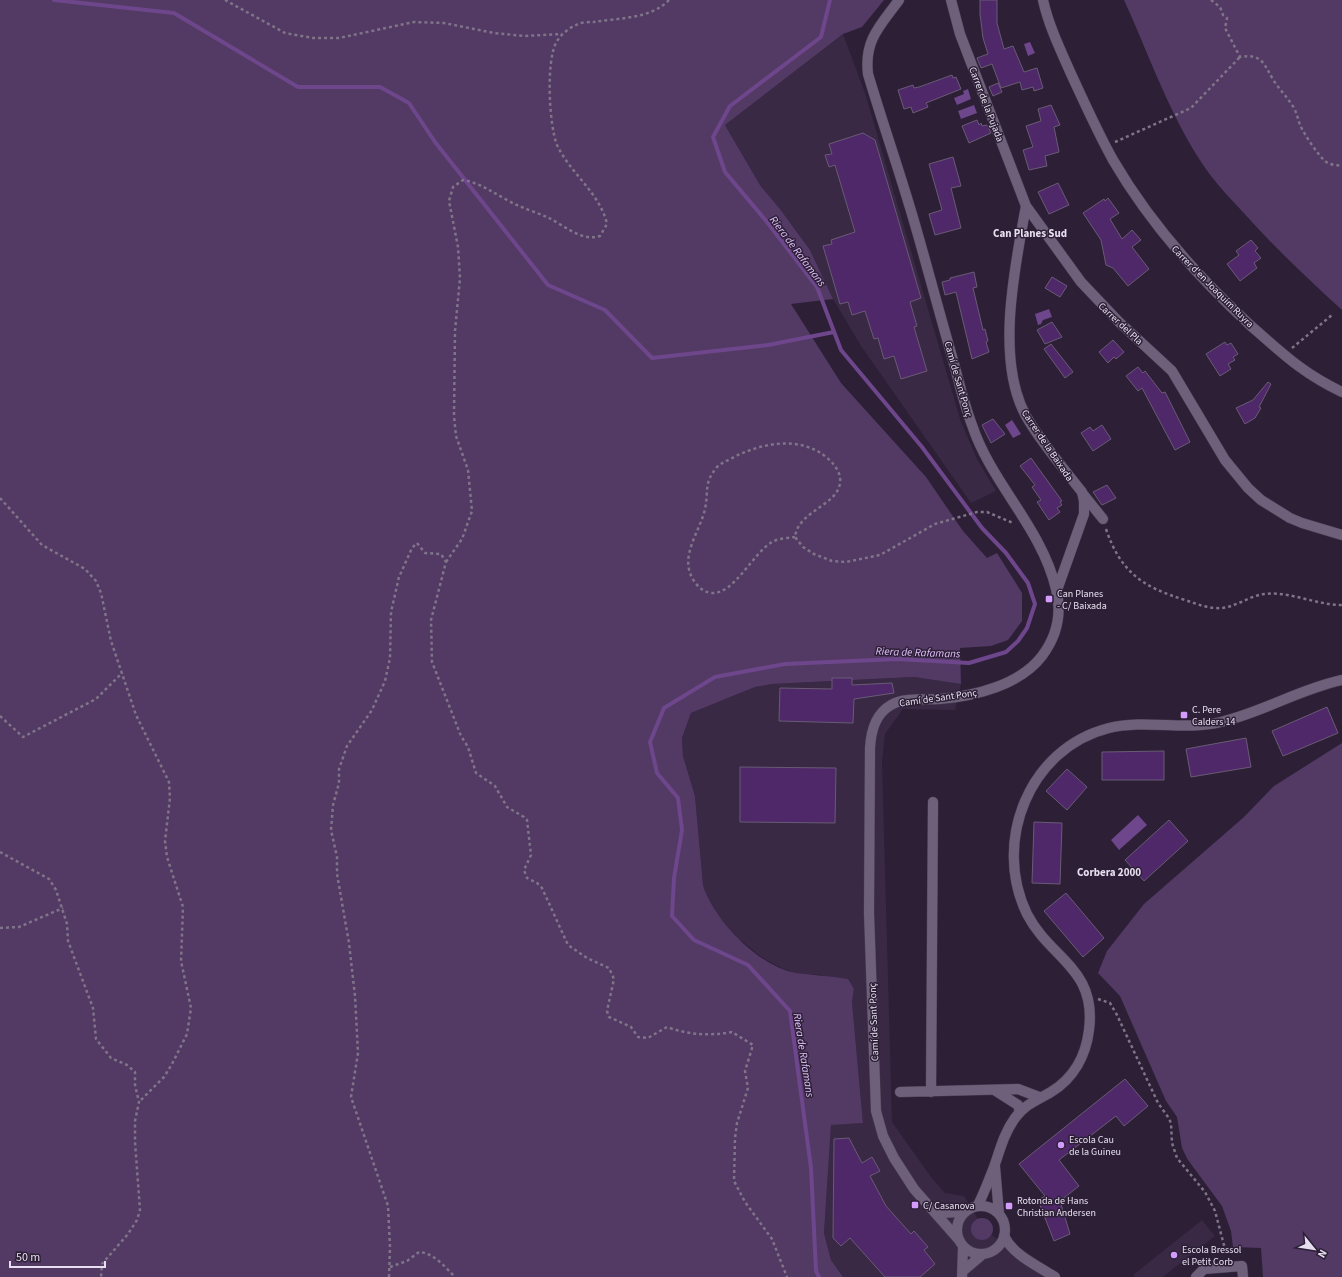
<svg xmlns="http://www.w3.org/2000/svg" width="1342" height="1277" font-family="'Source Sans 3',sans-serif">
	<style>
		.built { fill: #392944 }
		.green { fill: #523a64 }
		.water { fill: #6e468b }
		.lines { fill: none; stroke-linecap: round; stroke-linejoin: round }
		.stream { stroke: #6e468b; stroke-width: 4 }
		.building { fill: #4f286a; stroke: #695b74 }
		.street-casing { stroke: #473c4f; stroke-width: 11 }
		.secondary-casing { stroke: #473c4f; stroke-width: 11 }
		.path { stroke: #7f7488; stroke-width: 2.5; stroke-dasharray: 3 3; stroke-linecap: butt }
		.street { stroke: #6e607a; stroke-width: 10 }
		.secondary { stroke: #6e607a; stroke-width: 10 }
		.poi-dot { fill: #d39cfc; stroke: #2c1f36; stroke-width: 1.5 }
		.labels { text-anchor: middle; stroke-width: 3; stroke-linejoin: round; paint-order: stroke }
		.street-label { font-size: 10px; fill: #e7dfef; stroke: #2c1f36 }
		.poi-label { font-size: 10px; fill: #e7dfef; stroke: #2c1f36; text-anchor: start }
		.neighbourhood-label { font-size: 11px; font-weight: bold; fill: #e7dfef; stroke: #2c1f36 }
		.water-label { font-size: 11px; font-style: italic; fill: #e0c0fa; stroke: #2c1f36 }
	</style>
	<rect width="100%" height="100%" fill="#2c1f36"/>
	<!-- built -->
	<path class="built" d="M843,34L865,93L961,422L977,459L996,491L971,503L861,346L833,299L810,250L780,209L760,185L725,125Z
		M914,677L961,684L955,710L903,709L885,734L882,762L892,1122L931,1177L945,1193L964,1196L984,1229L1048,1277H843L831,1260L824,1233L831,1124L863,1123L852,1002L854,989L821,975L795,973L783,969L760,956L738,938L715,913L707,897L703,885L695,796L683,756L682,738L691,713L755,687L772,684Z
		M1202,1220L1215,1236L1163,1277H1135L1133,1275Z"/>
	<!-- green -->
	<path class="green" d="M0,0H884L862,27L843,34L725,125L760,185L780,209L810,250L833,299L791,304L841,383L926,477L963,531L987,558L997,553L1022,593V621L1008,640L991,646L960,648L961,684L914,677L772,684L755,687L691,713L682,738L683,756L695,796L703,885C713,919 759,967 796,973C813,975 830,976 848,979L854,989L852,1002L863,1123L831,1125L824,1233L831,1260L843,1277H0Z
		M1124,0H1342V310C1307,278 1273,246 1241,210C1231,199 1220,188 1211,176C1172,123 1151,59 1124,0Z
		M1342,743V1277H1263L1261,1248L1233,1247L1231,1231L1222,1206L1188,1160L1182,1148L1177,1117L1166,1101L1120,996L1098,973L1107,951L1144,904L1244,817L1274,786Z
		M971 1229a11 11 0 1 1 22 0a11 11 0 1 1-22 0Z"/>
	<!-- water -->
	<path class="water" d="M1030,42L1035,53L1028,56L1024,44Z
		M968,89L971,99L957,105L954,98L964,94L963,91Z
		M974,105L977,113L961,119L958,111Z
		M1049,309L1052,317L1043,320L1041,324L1038,325L1035,314Z
		M1012,420L1021,434L1013,438L1005,425Z
		M1138,815L1147,825L1119,850L1111,840Z"/>
	<g class="lines">
		<!-- stream -->
		<path class="stream" d="M54,0L174,13L298,87H380L409,103L435,142L548,285L605,310L652,358L768,345L834,332
			M819,1277L816,1271L811,1168L790,1011L748,965L694,940L672,916L674,878L682,830L678,798L657,773L650,742L664,708L715,677L785,664L897,659L969,663L1006,652L1018,641L1027,628L1035,604L1028,583L1006,553L982,528L922,447L841,350L817,287L767,222L725,172L713,137L730,106L821,37L830,0"/>
	</g>
	<!-- building -->
	<path class="building" d="M980,0H997V23L1004,49L1013,46L1024,72L1037,68L1043,88L1034,91L1033,87L1022,90L1020,82L1001,88L992,64L981,68L977,58L988,54L983,38L980,14Z
		M952,75L953,78L956,77L961,89L926,103L928,107L913,113L911,107L904,109L898,90L913,85L914,88L919,87Z
		M998,83L1002,92L993,96L989,87Z
		M1051,105L1060,125L1054,127L1059,152L1045,156L1047,166L1029,170L1023,150L1033,147L1026,126L1041,121L1038,109Z
		M977,120L979,125L981,123L982,126L987,125L991,133L969,143L962,126Z
		M863,133L875,140L921,298L910,302L917,326L914,327L927,371L901,379L894,356L884,359L878,338L874,339L865,311L852,315L848,302L840,304L823,246L832,244L831,240L855,232L835,165L829,167L825,155L832,154L829,144Z
		M953,157L961,186L951,188L961,228L935,235L929,214L942,210L929,164Z
		M1058,183L1069,205L1049,214L1038,192Z
		M1108,198L1119,213L1110,219L1122,239L1132,230L1141,240L1132,247L1149,269L1128,286L1113,268L1106,265L1101,240L1083,213L1104,199L1105,201Z
		M1251,240L1258,248L1255,251L1261,258L1254,263L1257,268L1240,281L1227,264L1239,255L1236,251Z
		M974,272L977,287L973,288L983,330L985,329L988,341L986,342L989,352L972,359L956,292L945,295L942,282L950,280V278Z
		M1052,277L1067,286L1060,297L1045,288Z
		M1052,322L1062,337L1045,344L1037,330Z
		M1113,340L1124,352L1116,359L1114,357L1108,363L1099,352Z
		M1225,342L1227,345L1231,343L1238,354L1233,357L1235,360L1228,364L1231,369L1220,376L1206,354Z
		M1051,344L1073,372L1065,378L1044,349Z
		M1138,367L1143,373L1145,371L1162,393L1165,392L1190,442L1175,450L1142,388L1138,391L1126,376Z
		M1268,382L1271,384L1259,407L1261,408L1255,418L1245,424L1236,408L1253,400Z
		M993,419L1005,434L991,443L982,425Z
		M1102,425L1111,439L1093,451L1081,433L1090,427L1093,431Z
		M1031,458L1062,501L1060,502L1062,505L1057,508L1060,512L1049,520L1037,502L1041,500L1032,487L1035,485L1020,466Z
		M1107,485L1116,498L1102,505L1093,492Z
		M832,678H852V685L892,683L894,693L854,699L853,723L779,721L780,688L832,689Z
		M1327,707L1338,733L1283,756L1272,731Z
		M1246,738L1251,767L1191,777L1186,749Z
		M1164,751V780H1102V752Z
		M740,767L836,768L835,823L740,822Z
		M1067,769L1087,787L1067,810L1046,791Z
		M1169,820L1188,841L1144,881L1125,860Z
		M1034,822L1062,823L1060,884L1032,883Z
		M1066,893L1104,938L1083,957L1044,911Z
		M1125,1079L1148,1106L1124,1126L1116,1116L1059,1160L1079,1186L1060,1201L1070,1234L1054,1241L1038,1200L1045,1196L1019,1164Z
		M849,1138L862,1163L872,1157L880,1171L870,1176L886,1206L911,1234L914,1231L928,1247L924,1250L935,1264L920,1277H885L850,1238L841,1246L833,1238L834,1139Z"/>
	<g class="lines">
		<!-- street casing -->
		<g class="street-casing">
			<path id="street" d="M899,0C880,26 864,40 868,74C884,128 903,181 918,235C930,277 941,319 953,360C959,382 964,404 972,425C991,483 1042,528 1056,589C1062,613 1057,636 1042,656C1020,685 975,696 940,699C925,700 904,697 891,705C875,714 871,731 870,748L869,913L876,1111L883,1136L894,1158L914,1189L959,1240
				M951,0L960,34L1026,206L1081,282L1118,321L1172,371L1225,460L1248,488L1261,500L1290,518L1302,523L1342,535
				M1043,0C1049,27 1061,51 1072,76C1085,104 1098,133 1113,160C1149,222 1197,276 1250,325C1282,353 1302,373 1342,392
				M1026,206C1015,266 995,360 1026,416C1040,441 1064,469 1082,492L1084,501V514L1057,590
				M1083,494L1103,519
				M996,1091L1018,1105L1020,1112
				M900,1092L1018,1089L1039,1097
				M931,1092L933,802
				M937,1213L964,1212
				M1004,1236C1013,1255 1038,1266 1055,1277
				M1196,1277L1204,1269L1242,1266L1243,1277"/>
		</g>
		<!-- secondary casing -->
		<g class="secondary-casing">
			<path id="secondary" d="M995,1167L999,1214
				M978,1205C984,1193 989,1180 994,1167C1000,1150 1004,1133 1015,1118C1025,1104 1038,1100 1051,1092C1074,1078 1086,1055 1089,1030C1097,968 1050,959 1027,914C992,842 1029,748 1109,728C1146,719 1184,731 1221,722C1263,712 1300,689 1342,680
				M957 1230a24 24 0 1 1 48 0a24 24 0 1 1-48 0Z
				M963,1271L983,1254
				M962,1277L963,1247"/>
		</g>
		<!-- path -->
		<path class="path" d="M225,0L285,33L313,38H339L414,22L444,23L494,33L524,36L562,34
			M1211,0L1220,7L1223,15L1227,18L1225,28L1240,57C1263,53 1264,65 1274,81C1280,90 1288,98 1294,108C1297,114 1298,119 1300,125C1304,134 1318,155 1325,161C1329,165 1336,165 1342,166
			M1115,142L1191,108L1240,57
			M1292,348L1332,315
			M0,498L42,545L85,569L96,581L101,593L111,641L136,715L169,782L170,798L165,841L167,857L183,907L181,961L191,1008L187,1034L172,1064L164,1077L139,1102
			M1106,529C1121,573 1143,587 1185,600C1197,604 1209,609 1221,608C1236,607 1249,596 1264,594C1290,591 1316,605 1342,605
			M795,537C788,538 779,538 772,542C752,554 734,595 711,593C704,592 698,587 694,581C678,557 700,532 705,509C709,491 703,484 717,467C721,463 725,462 730,459C757,445 791,436 819,452C829,458 842,470 840,483C837,506 798,511 795,537L803,547L814,554L832,561L846,562L880,555L935,524L977,512H987L1013,523
			M446,562L462,539L472,511L468,470L456,436L454,416L455,331L460,278L458,247L449,201L453,187L463,180C480,183 492,192 507,200C521,208 536,212 549,218C565,226 582,242 600,236L607,224C600,193 570,173 557,145C549,125 546,62 556,43C560,35 569,28 576,25C581,22 589,22 594,22C618,18 651,19 669,0
			M0,716L23,737L96,699L122,673
			M0,852L49,879L56,890L67,924L68,941L93,1008L96,1039L111,1058L127,1065L135,1072V1085L139,1102L135,1121V1142L140,1210L137,1220L128,1234L102,1264L101,1277
			M0,928L19,927L63,908
			M1098,999L1110,1003L1117,1015L1158,1103L1168,1117L1171,1123L1172,1143L1177,1158L1205,1192L1215,1211L1225,1249
			M390,1267L407,1261L419,1252C434,1253 445,1267 455,1277
			M389,1277L390,1247L388,1206L351,1097L358,1053L355,996L349,943L337,874V857L331,830L333,805L339,783V769L347,746L372,710L385,681L390,658L391,612L399,577L412,548L417,543L425,553L441,554L446,562L431,620L432,662L461,736L468,747L476,773L495,786L507,807L524,817L527,820L531,855L524,870L527,878L537,883L542,888L568,945L587,958L609,968L614,979L607,1011L609,1017L631,1027L638,1037L648,1038L667,1027C689,1035 710,1036 732,1032L753,1045L745,1071L748,1088L737,1123L735,1138L734,1181L745,1202L772,1239L787,1277"/>
		<!-- street -->
		<use href="#street" class="street"/>
		<!-- secondary -->
		<use href="#secondary" class="secondary"/>
	</g>
	<!-- markers -->
	<g class="poi-dot">
		<rect x="1045" y="595" width="8" height="8" rx="2"/>
		<rect x="1180" y="711" width="8" height="8" rx="2"/>
		<circle cx="1061" cy="1145" r="4"/>
		<rect x="911" y="1201" width="8" height="8" rx="2"/>
		<rect x="1005" y="1202" width="8" height="8" rx="2"/>
		<circle cx="1174" cy="1255" r="4"/>
	</g>
	<g class="labels">
		<!-- street labels -->
		<g class="street-label">
			<text transform="translate(987 104) rotate(69)" y="4">Carrer de la Pujada</text>
			<text transform="translate(1213 286) rotate(45)" y="4">Carrer d'en Joaquim Ruyra</text>
			<text transform="translate(1121 323) rotate(43)" y="4">Carrer del Pla</text>
			<text transform="translate(959 379) rotate(74)" y="4">Camí de Sant Ponç</text>
			<text transform="translate(1048 445) rotate(56)" y="4">Carrer de la Baixada</text>
			<text transform="translate(938 697) rotate(-8)" y="4">Camí de Sant Ponç</text>
			<text transform="translate(873 1022) rotate(-92)" y="4">Camí de Sant Ponç</text>
		</g>
		<!-- poi labels -->
		<g class="poi-label">
			<text x="1057" y="597">Can Planes<tspan x="1057" dy="12">- C/ Baixada</tspan></text>
			<text x="1192" y="713">C. Pere<tspan x="1192" dy="12">Calders 14</tspan></text>
			<text x="1069" y="1143">Escola Cau<tspan x="1069" dy="12">de la Guineu</tspan></text>
			<text x="1017" y="1204">Rotonda de Hans<tspan x="1017" dy="12">Christian Andersen</tspan></text>
			<text x="923" y="1209">C/ Casanova</text>
			<text x="1182" y="1253">Escola Bressol<tspan x="1182" dy="12">el Petit Corb</tspan></text>
		</g>
		<!-- neighbourhood labels -->
		<g class="neighbourhood-label">
			<text x="1030" y="237">Can Planes Sud</text>
			<text x="1109" y="876">Corbera 2000</text>
		</g>
		<!-- water labels -->
		<g class="water-label">
			<text transform="translate(798 251) rotate(53)" y="4">Riera de Rafamans</text>
			<text transform="translate(918 652) rotate(2)" y="4">Riera de Rafamans</text>
			<text transform="translate(804 1055) rotate(81)" y="4">Riera de Rafamans</text>
		</g>
	</g>
	<!-- north arrow -->
	<g transform="translate(1314 1249) rotate(120)" stroke="#2c1f36" stroke-width="3" paint-order="stroke">
	<path d="M0-3L7 15L0 10L-7 15Z" fill="#e7dfef"/>
	<text y="-6" font-size="11" font-weight="bold" text-anchor="middle" fill="#e7dfef">N</text>
	</g>
	<!-- scale -->
	<path d="M10 1261v6h95v-6" fill="none" stroke="#e7dfef" stroke-width="2"/>
	<text x="16" y="1261" font-size="12" fill="#e7dfef" stroke="#2c1f36" stroke-width="3" paint-order="stroke">50 m</text>
</svg>
